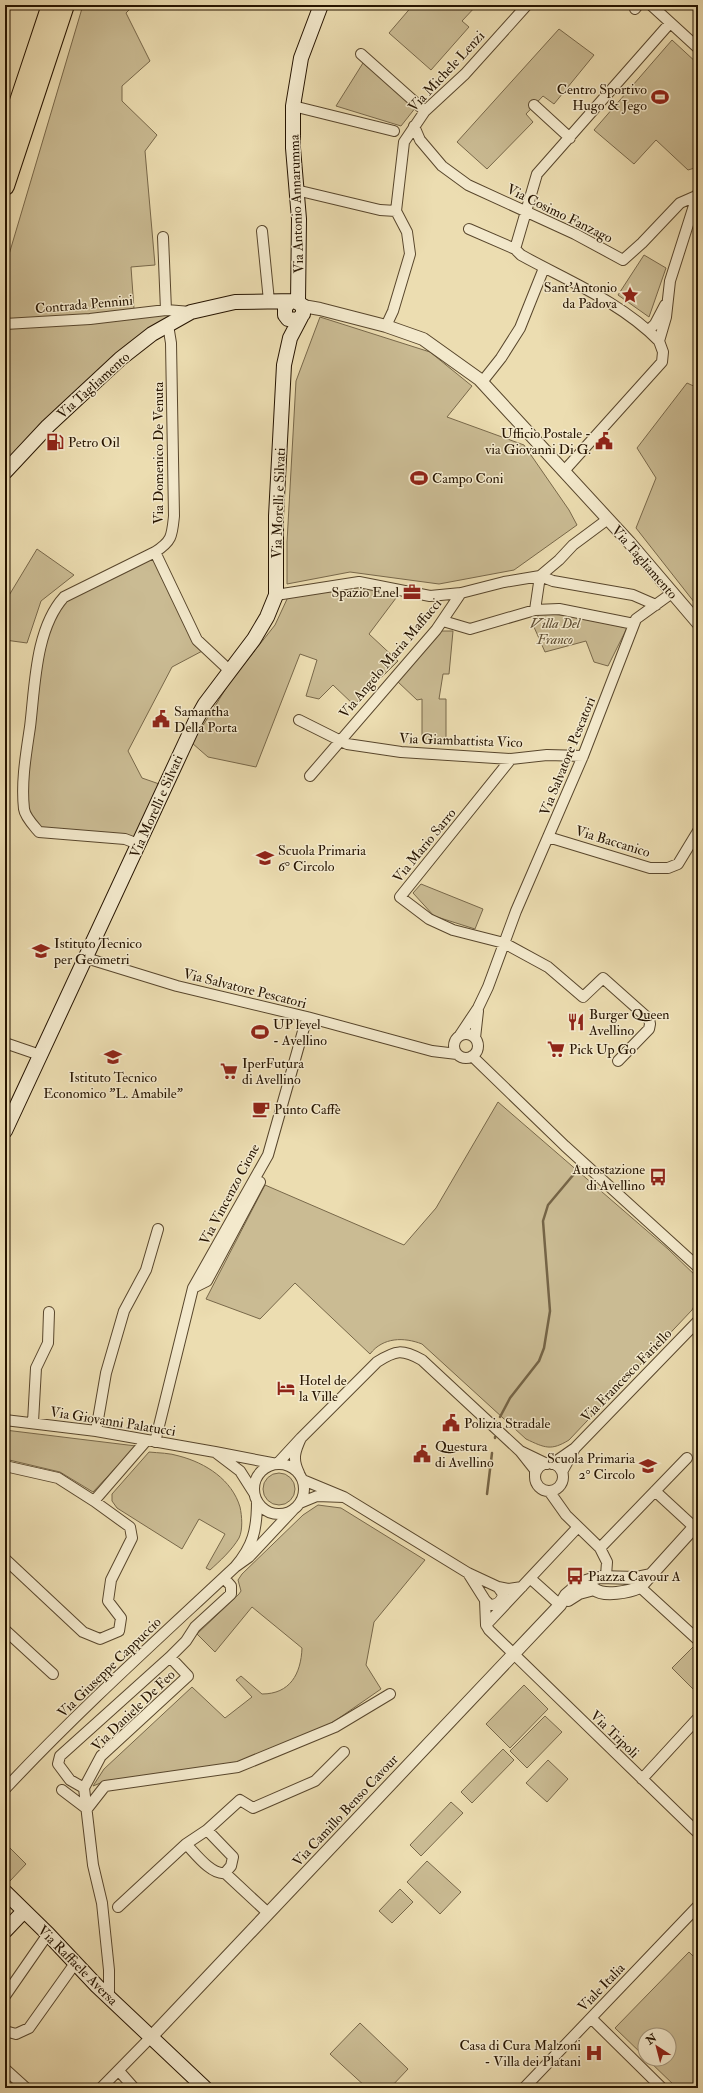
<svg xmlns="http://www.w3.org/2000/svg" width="703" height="2093" font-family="'IM FELL Double Pica',serif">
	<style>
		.green { fill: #cabb93; stroke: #78684a }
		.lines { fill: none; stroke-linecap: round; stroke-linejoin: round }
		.stream { stroke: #756446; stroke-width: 2.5 }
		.minor-casing { stroke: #58462c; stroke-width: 12 }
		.tertiary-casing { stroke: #58462c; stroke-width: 14 }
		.secondary-casing { stroke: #261400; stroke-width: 16 }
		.motorway-casing { stroke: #261400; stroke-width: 20 }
		.minor { stroke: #f3e9cc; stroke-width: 10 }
		.tertiary { stroke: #f3e9cc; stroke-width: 12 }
		.secondary { stroke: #f3e9cc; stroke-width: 14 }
		.motorway { stroke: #ecddb1; stroke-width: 18 }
		.labels { text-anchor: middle; stroke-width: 3; stroke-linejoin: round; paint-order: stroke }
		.street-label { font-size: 14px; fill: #261400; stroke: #f3e9cc }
		.poi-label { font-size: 14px; fill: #261400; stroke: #f3e9cc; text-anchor: start }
		.park-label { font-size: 14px; font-style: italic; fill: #5f4e33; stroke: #f3e9cc }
	</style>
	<rect width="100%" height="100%" fill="#ecddb1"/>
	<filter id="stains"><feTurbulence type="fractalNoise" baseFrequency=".005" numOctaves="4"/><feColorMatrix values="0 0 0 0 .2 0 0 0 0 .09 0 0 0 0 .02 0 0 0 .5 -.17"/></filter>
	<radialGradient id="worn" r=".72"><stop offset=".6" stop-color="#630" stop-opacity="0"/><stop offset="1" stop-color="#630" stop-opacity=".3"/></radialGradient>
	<!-- green -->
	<path class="green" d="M83,5H134L126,13L150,61L122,86V101L157,135L145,151L155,265L131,267L134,309L181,313L147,331L30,435L5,462V268Z
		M413,5H477L462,21L469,27L431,70L389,33Z
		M559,29L594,55L554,104L543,96L526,114L533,122L487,169L457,142Z
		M672,40L698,64V167L688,170L656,140L634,164L594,130Z
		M363,63L416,107L401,126L336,106Z
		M644,255L666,268L649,317L618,295Z
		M320,317L430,352L472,386L447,417L524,445L569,510L577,525L514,570L439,584L350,572L287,584V542L296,381Z
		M687,383L698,388V607L636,528L656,478L637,448Z
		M37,549L74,575L41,601L27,643L5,640V602Z
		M155,552L206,649L172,667L128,751L142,778L165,786L138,844L39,832L28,819L24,773L38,657L56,605Z
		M360,584L399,594L369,634L398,661L354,705L333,685L319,699L306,696L317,660L300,654L256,767L208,757L192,743L230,682L275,625L288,597Z
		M539,613L572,616L627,628L608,666L594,662L586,641L545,652L534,627Z
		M442,631H453L449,674H443L439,699H446V739H422V699L417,700L397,681Z
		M421,884L483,909L475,929L434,916L413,893Z
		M498,1102L668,1249L698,1278V1299L692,1310L569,1440C551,1451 545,1448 526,1439L422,1344C404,1337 383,1337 370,1354L295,1283L260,1319L206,1299L265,1185L404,1245L436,1208Z
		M5,1430L136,1446L93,1492L60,1472L5,1459Z
		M149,1452C159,1453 170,1453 179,1456C206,1463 232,1480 240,1507C242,1516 243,1530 239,1538C232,1550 220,1561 210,1570L206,1568L225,1534L199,1519L182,1549L117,1508L112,1501V1494Z
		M263 1489a16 16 0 1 1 32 0a16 16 0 1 1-32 0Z
		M318,1505L341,1508L425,1560L374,1622L366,1665L381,1689L332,1723L238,1763L103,1782L93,1786L104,1769L192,1687L225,1718L252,1697L236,1680L241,1676L262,1694C290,1694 301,1674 302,1648L252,1607L215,1652L197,1634L239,1594L241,1591L238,1580L242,1574L303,1515Z
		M696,1644L698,1645V1694L672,1668Z
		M524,1685L548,1709L510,1748L486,1724Z
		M545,1716L562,1732L527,1768L510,1751Z
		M503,1749L514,1760L472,1803L461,1792Z
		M548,1760L568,1779L547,1802L526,1783Z
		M451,1802L463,1813L421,1856L410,1845Z
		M5,1843L26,1864L10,1881L5,1876Z
		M427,1861L461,1892L440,1914L407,1882Z
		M400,1889L413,1902L392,1923L379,1911Z
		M689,1952L698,1961V2088H677L647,2059H669V2035H645V2057L615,2028Z
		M360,2023L408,2069L390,2088H367L330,2054Z"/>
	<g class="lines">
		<!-- stream -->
		<path class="stream" d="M500,1417L510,1398L539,1361L544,1348L550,1311L543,1221L548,1205L574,1174
			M495,1438V1437
			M487,1494L492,1453"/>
		<!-- minor casing -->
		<g class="minor-casing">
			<path id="minor" d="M651,5L698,48
				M635,9L638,5
				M361,54L425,111
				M534,105L570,138
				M293,106L394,131
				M414,126L420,140L442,166L468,185L575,234L623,260L642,243L680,203L696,196
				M296,190L380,210L396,211
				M469,229L515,249
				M262,231L269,301
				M163,237L166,310
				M5,324L90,319L166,310L191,312
				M168,325L171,343L174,516C172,536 172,541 155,552L197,640L229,670
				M386,326L393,311L410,254L407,232L396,211L404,142L425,111L465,74L527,5
				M649,330L655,324L665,305
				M659,341C621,302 568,281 521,255L515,249L537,174L670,23
				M482,382L501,358L520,328L544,268
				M564,471L662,362L663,352L659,341L666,317L670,281L698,193
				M540,576L559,560L573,545L608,519
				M276,595L359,582L430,596L461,593L504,582L540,576L553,581L633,595L656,605
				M535,610L540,576
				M443,621L470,629L535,610L559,609L634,624
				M299,720L347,744L401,752L511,759L547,755L583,756
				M511,759L400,897L429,919L453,930L504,943L548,967L583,997L603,978L649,1019L650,1024L649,1029L618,1061
				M310,776L436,630L461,593
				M548,837L650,868H668L678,864L698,831
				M138,844L125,839L39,832C34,826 25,817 24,809C21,782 26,754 30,727C35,687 35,629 64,597L155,552
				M86,958L177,986L307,1017L432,1051L457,1054
				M454 1046a12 12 0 1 1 24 0a12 12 0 1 1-24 0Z
				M460,1035L478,1008L488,987L516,911L583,756L636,619L672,593
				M475,1038L478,1011
				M5,1043L40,1055
				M472,1056L565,1146L698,1267
				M193,1288L207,1281L260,1182
				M5,1420L96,1431L215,1452
				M33,1422L36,1368L48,1343L49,1312
				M96,1431L106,1373L124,1311L146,1270L158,1229
				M301,1438L377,1362C396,1350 402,1349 422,1360L520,1451
				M155,1442L193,1288L268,1155L307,1017
				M575,1448L698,1321
				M535 1477a14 14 0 1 1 28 0a14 14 0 1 1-28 0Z
				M254 1489a25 25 0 1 1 50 0a25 25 0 1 1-50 0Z
				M552,1464L575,1448L562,1472
				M5,1466L58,1478L94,1501L146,1441
				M535,1476V1470L520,1451L547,1464
				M549,1491L566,1515L600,1548L607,1562L606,1576
				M655,1491L694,1527
				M254,1493L240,1471L215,1452L277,1464L301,1438C295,1451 292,1459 299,1473
				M344,1497L468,1573L498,1587L508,1589L522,1587
				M257,1501C257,1530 253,1546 235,1567L249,1557L293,1510
				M300,1503L317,1496L344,1497L303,1480
				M600,1548L687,1458
				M5,1559L83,1632L100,1639L119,1631L121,1618L108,1601L111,1580L132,1538L130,1527L94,1501
				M468,1573L485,1600L486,1625L489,1630L698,1833
				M531,1579L560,1605
				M640,1587L698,1640
				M485,1600L490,1605C498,1605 502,1601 503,1594L498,1587
				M486,1625L578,1527
				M5,1630L53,1674
				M170,1657L188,1676L101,1756L84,1788L70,1780L58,1764L60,1756Z
				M170,1657L186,1641L195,1627L231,1594V1586L224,1578
				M642,1779L698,1718
				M84,1788L93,1865L102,1903L109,1970V1997
				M5,1789C78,1711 157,1640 235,1567
				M62,1790L87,1809
				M87,1809L105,1786L238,1767L335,1727L390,1694
				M207,1830L240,1800L253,1808L315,1781L344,1752
				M225,1873L231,1866L233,1857L207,1830L186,1844C195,1853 211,1875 225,1873L268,1913
				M118,1907L186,1844
				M5,1996L48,1934
				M591,2018L662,2088
				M5,2031L16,2034L29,2028L76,1962
				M5,2069L26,2088
				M119,2071L134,2088
				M101,2088L152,2036
				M524,2088L698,1906"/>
		</g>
		<!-- tertiary casing -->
		<g class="tertiary-casing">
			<path id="tertiary" d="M303,306L320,309L386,326L423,339L479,379L629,542L698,623
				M568,1600L579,1593L594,1589C604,1597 629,1592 640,1587L698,1523
				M152,2036L560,1605L566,1595L580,1583L599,1577L636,1578L650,1575"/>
		</g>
		<!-- secondary casing -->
		<g class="secondary-casing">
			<path id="secondary" d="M298,302L299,219L293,148V106L301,58L321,5
				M5,472L48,426L120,359L152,334L191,312L235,302L295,301L303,306V314L298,320L288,319L285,315V307L290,302
				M5,1131L196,720L205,704L254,639L267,617L276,595V516L284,365L290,338L301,317
				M5,1892L48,1934L97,1986L205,2088
				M5,1931L24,1911"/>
		</g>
		<!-- motorway casing -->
		<g class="motorway-casing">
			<path id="motorway" d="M5,143L51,5
				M5,186L65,5"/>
		</g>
		<!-- minor -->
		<use href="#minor" class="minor"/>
		<!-- tertiary -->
		<use href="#tertiary" class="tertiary"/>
		<!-- secondary -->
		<use href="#secondary" class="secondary"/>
		<!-- motorway -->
		<use href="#motorway" class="motorway"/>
	</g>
	<!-- icons -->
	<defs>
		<g id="stadium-bare" transform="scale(1.38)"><path d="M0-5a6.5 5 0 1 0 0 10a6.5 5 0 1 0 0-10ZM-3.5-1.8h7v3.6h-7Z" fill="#8f2418" stroke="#f3e9cc" stroke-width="2.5" paint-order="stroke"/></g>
		<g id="sight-bare" transform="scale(1.38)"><path d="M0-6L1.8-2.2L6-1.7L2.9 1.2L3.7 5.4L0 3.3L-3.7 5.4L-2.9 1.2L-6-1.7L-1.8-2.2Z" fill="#8f2418" stroke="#f3e9cc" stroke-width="2.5" paint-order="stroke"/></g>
		<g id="civic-bare" transform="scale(1.38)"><path d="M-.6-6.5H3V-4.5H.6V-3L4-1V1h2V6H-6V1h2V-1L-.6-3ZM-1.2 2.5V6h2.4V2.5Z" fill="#8f2418" stroke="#f3e9cc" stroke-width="2.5" paint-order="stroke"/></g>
		<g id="fuel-bare" transform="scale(1.38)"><path d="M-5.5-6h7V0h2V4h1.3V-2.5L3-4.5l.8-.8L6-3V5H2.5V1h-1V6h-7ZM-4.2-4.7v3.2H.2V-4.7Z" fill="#8f2418" stroke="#f3e9cc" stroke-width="2.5" paint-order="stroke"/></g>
		<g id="office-bare" transform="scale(1.38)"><path d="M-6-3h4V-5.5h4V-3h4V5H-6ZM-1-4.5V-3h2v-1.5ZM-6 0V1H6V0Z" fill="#8f2418" stroke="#f3e9cc" stroke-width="2.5" paint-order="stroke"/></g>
		<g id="school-bare" transform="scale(1.38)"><path d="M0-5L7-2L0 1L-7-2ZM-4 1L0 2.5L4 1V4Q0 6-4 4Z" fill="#8f2418" stroke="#f3e9cc" stroke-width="2.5" paint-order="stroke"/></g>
		<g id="restaurant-bare" transform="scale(1.38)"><path d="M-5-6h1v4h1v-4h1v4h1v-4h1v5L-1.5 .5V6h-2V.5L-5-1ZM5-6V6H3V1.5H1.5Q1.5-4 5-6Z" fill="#8f2418" stroke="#f3e9cc" stroke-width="2.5" paint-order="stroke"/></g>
		<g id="supermarket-bare" transform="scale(1.38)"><path d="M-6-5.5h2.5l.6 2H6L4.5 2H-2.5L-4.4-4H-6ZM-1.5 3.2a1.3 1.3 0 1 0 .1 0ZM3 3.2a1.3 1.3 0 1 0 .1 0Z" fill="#8f2418" stroke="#f3e9cc" stroke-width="2.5" paint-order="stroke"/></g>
		<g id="cafe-bare" transform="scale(1.38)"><path d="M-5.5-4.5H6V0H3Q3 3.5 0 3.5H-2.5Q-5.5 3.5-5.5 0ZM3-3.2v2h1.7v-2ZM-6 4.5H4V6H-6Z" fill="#8f2418" stroke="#f3e9cc" stroke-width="2.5" paint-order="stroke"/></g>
		<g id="bus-bare" transform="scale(1.38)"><path d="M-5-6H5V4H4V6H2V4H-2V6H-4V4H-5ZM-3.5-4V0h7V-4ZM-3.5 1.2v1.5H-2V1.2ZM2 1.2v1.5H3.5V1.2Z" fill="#8f2418" stroke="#f3e9cc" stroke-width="2.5" paint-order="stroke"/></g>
		<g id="hotel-bare" transform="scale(1.38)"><path d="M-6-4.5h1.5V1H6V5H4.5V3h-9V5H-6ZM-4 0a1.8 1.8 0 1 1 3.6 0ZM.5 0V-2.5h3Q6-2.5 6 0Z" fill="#8f2418" stroke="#f3e9cc" stroke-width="2.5" paint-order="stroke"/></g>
		<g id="hospital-bare" transform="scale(1.38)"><path d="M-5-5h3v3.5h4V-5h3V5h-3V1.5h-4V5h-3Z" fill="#8f2418" stroke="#f3e9cc" stroke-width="2.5" paint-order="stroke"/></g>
	</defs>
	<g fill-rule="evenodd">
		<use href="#stadium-bare" x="660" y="97"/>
		<use href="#sight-bare" x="630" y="295"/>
		<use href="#civic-bare" x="604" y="441"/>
		<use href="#fuel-bare" x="55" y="442"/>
		<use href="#stadium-bare" x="419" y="478"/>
		<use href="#office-bare" x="412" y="592"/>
		<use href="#civic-bare" x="161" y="719"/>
		<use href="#school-bare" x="265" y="858"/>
		<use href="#school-bare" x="41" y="951"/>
		<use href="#restaurant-bare" x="576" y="1022"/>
		<use href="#stadium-bare" x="260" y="1032"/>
		<use href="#supermarket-bare" x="556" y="1049"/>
		<use href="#school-bare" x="113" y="1057"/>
		<use href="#supermarket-bare" x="229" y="1071"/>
		<use href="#cafe-bare" x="261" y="1109"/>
		<use href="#bus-bare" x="658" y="1177"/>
		<use href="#hotel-bare" x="286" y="1388"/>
		<use href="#civic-bare" x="451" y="1423"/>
		<use href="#civic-bare" x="422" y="1454"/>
		<use href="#school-bare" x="648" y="1466"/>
		<use href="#bus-bare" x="575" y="1576"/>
		<use href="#hospital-bare" x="594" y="2053"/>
	</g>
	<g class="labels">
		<!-- street labels -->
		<g class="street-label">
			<text transform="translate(446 71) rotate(-47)" y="5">Via Michele Lenzi</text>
			<text transform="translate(296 204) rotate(-92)" y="5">Via Antonio Annarumma</text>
			<text transform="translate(560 213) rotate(26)" y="5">Via Cosimo Fanzago</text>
			<text transform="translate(84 304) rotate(-5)" y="5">Contrada Pennini</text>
			<text transform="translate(93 385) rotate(-42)" y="5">Via Tagliamento</text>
			<text transform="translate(158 453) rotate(-90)" y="5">Via Domenico De Venuta</text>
			<text transform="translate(278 503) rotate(-88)" y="5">Via Morelli e Silvati</text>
			<text transform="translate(645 562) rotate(49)" y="5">Via Tagliamento</text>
			<text transform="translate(390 658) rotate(-50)" y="5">Via Angelo Maria Maffucci</text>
			<text transform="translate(461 740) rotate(2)" y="5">Via Giambattista Vico</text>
			<text transform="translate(567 756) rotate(-68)" y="5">Via Salvatore Pescatori</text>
			<text transform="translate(156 806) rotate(-66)" y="5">Via Morelli e Silvati</text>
			<text transform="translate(613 841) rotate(17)" y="5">Via Baccanico</text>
			<text transform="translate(424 845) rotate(-51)" y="5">Via Mario Sarro</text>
			<text transform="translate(245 988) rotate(14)" y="5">Via Salvatore Pescatori</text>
			<text transform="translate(229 1194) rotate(-62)" y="5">Via Vincenzo Cione</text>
			<text transform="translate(626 1375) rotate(-46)" y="5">Via Francesco Fariello</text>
			<text transform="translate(113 1421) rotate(9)" y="5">Via Giovanni Palatucci</text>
			<text transform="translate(109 1667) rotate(-44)" y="5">Via Giuseppe Cappuccio</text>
			<text transform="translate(133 1710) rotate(-44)" y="5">Via Daniele De Feo</text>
			<text transform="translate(615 1734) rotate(44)" y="5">Via Tripoli</text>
			<text transform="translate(345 1810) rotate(-47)" y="5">Via Camillo Benso Cavour</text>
			<text transform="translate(78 1965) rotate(45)" y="5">Via Raffaele Aversa</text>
			<text transform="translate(601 1987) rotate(-46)" y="5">Viale Italia</text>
		</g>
		<!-- poi labels -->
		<g class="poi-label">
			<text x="647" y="94" text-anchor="end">Centro Sportivo<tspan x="647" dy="16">Hugo &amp; Jego</tspan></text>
			<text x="617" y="292" text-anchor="end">Sant'Antonio<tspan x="617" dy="16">da Padova</tspan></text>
			<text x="591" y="438" text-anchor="end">Ufficio Postale -<tspan x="591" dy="16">via Giovanni Di G.</tspan></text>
			<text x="68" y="447">Petro Oil</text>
			<text x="432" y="483">Campo Coni</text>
			<text x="399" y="597" text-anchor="end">Spazio Enel</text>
			<text x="174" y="716">Samantha<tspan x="174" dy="16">Della Porta</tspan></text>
			<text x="278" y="855">Scuola Primaria<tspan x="278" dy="16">6° Circolo</tspan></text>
			<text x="54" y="948">Istituto Tecnico<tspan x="54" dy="16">per Geometri</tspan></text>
			<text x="589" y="1019">Burger Queen<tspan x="589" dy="16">Avellino</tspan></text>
			<text x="273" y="1029">UP level<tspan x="273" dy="16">- Avellino</tspan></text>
			<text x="569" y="1054">Pick Up Go</text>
			<text x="242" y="1068">IperFutura<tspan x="242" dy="16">di Avellino</tspan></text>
			<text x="113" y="1082" text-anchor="middle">Istituto Tecnico<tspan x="113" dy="16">Economico "L. Amabile"</tspan></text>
			<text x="274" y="1114">Punto Caffè</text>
			<text x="645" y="1174" text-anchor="end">Autostazione<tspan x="645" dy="16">di Avellino</tspan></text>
			<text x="299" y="1385">Hotel de<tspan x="299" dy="16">la Ville</tspan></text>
			<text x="464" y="1428">Polizia Stradale</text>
			<text x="435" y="1451">Questura<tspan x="435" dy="16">di Avellino</tspan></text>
			<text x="635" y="1463" text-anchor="end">Scuola Primaria<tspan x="635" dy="16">2° Circolo</tspan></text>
			<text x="588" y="1581">Piazza Cavour A</text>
			<text x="581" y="2050" text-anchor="end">Casa di Cura Malzoni<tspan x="581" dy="16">- Villa dei Platani</tspan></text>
		</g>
		<!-- park labels -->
		<g class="park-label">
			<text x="555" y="628">Villa Del<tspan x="555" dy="16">Franco</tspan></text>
		</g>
	</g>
	<!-- margin -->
	<rect width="703" height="2093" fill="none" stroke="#ecddb1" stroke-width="20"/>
	<rect x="6" y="6" width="691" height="2081" fill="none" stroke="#261400" stroke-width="2"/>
	<rect x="10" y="10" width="683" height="2073" fill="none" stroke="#261400"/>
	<!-- north arrow -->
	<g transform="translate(657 2047) rotate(324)"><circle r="19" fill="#f3e9cc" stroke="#a1947a"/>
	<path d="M0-3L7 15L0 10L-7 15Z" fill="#8f2418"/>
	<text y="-6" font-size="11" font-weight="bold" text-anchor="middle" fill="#261400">N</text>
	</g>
	<rect width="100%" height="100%" filter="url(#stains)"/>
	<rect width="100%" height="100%" fill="url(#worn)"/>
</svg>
